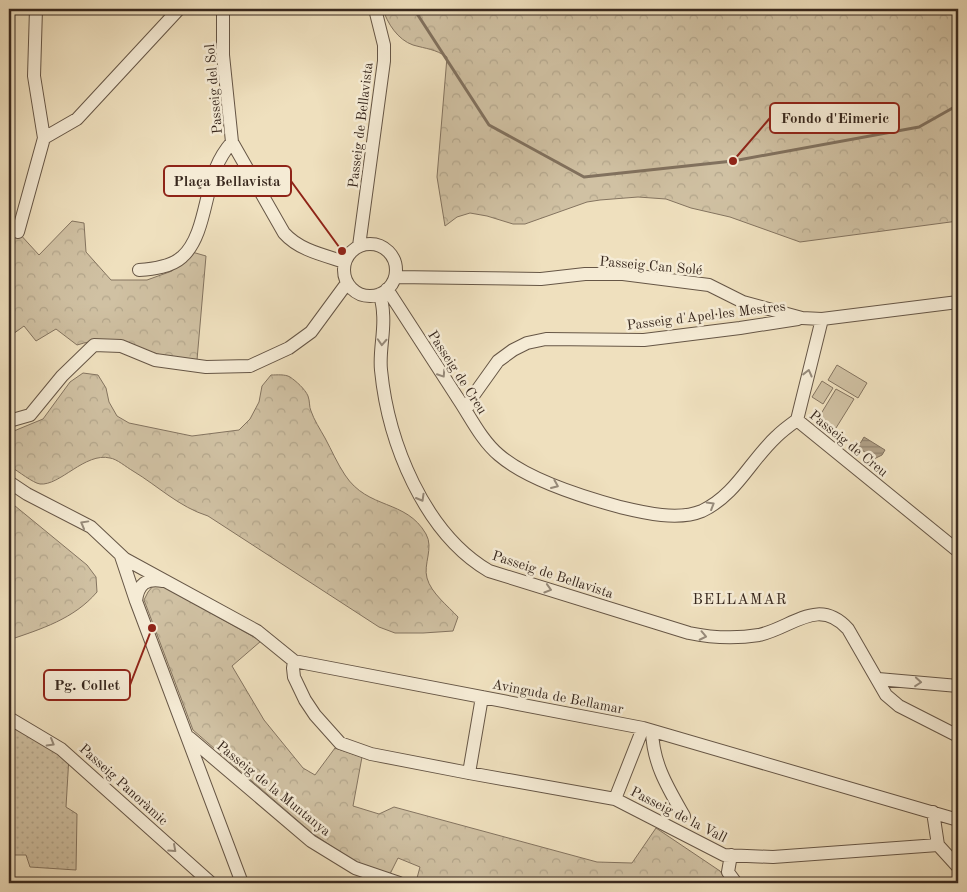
<svg xmlns="http://www.w3.org/2000/svg" width="967" height="892" font-family="'Old Standard TT',serif">
	<style>
		.green { fill: url(#green-dots); stroke: #847460 }
		.forest { fill: url(#forest-crowns); stroke: #847460 }
		.pitch { fill: #d0c1a3; stroke: #847460 }
		.water { fill: url(#water-rules); stroke: #81715e }
		.lines { fill: none; stroke-linecap: round; stroke-linejoin: round }
		.stream { stroke: #81715e; stroke-width: 3 }
		.minor-casing { stroke: #665646; stroke-width: 14 }
		.minor { stroke: #f5ebd5; stroke-width: 12 }
		.oneway { stroke: #968a7a }
		.labels { text-anchor: middle; stroke-width: 5; stroke-linejoin: round; paint-order: stroke }
		.street-label { font-size: 14px; fill: #38281e; stroke: #f5ebd5 }
		.neighbourhood-label { font-size: 15px; letter-spacing: 1px; fill: #38281e; stroke: #f5ebd5 }
		.leader { fill: none; stroke: #8f2418; stroke-width: 2 }
		.callout-dot { fill: #8f2418; stroke: #f5ebd5; stroke-width: 2 }
		.callout { fill: #f5ebd5; stroke: #8f2418; stroke-width: 2 }
		.callout-label { font-size: 15px; text-anchor: middle; font-weight: bold; fill: #38281e }
	</style>
	<defs>
		<pattern id="green-dots" width="8" height="8" patternUnits="userSpaceOnUse" patternTransform="scale(1.25)"><rect width="8" height="8" fill="#d0c1a3"/><path d="M2 2h.1M6 6h.1" fill="none" stroke="#b3a68c" stroke-width="1.8" stroke-linecap="round"/></pattern>
		<pattern id="forest-crowns" width="20" height="18" patternUnits="userSpaceOnUse" patternTransform="scale(1.25)"><rect width="20" height="18" fill="#d0c1a3"/><path d="M2 6a3 3 0 1 1 6 0M12 15a3 3 0 1 1 6 0" fill="none" stroke="#b3a68c"/></pattern>
		<pattern id="water-rules" width="6" height="5" patternUnits="userSpaceOnUse" patternTransform="scale(1.25)"><rect width="6" height="5" fill="#b1a188"/><path d="M0 2.5h6" fill="none" stroke="#91836f"/></pattern>
	</defs>
	<rect width="100%" height="100%" fill="#efe0be"/>
	<filter id="stains"><feTurbulence type="fractalNoise" baseFrequency=".004" numOctaves="4"/><feColorMatrix values="0 0 0 0 .2 0 0 0 0 .09 0 0 0 0 .02 0 0 0 .5 -.17"/></filter>
	<radialGradient id="worn" r=".72"><stop offset=".6" stop-color="#630" stop-opacity="0"/><stop offset="1" stop-color="#630" stop-opacity=".3"/></radialGradient>
	<!-- green -->
	<path class="green" d="M9,721L69,756L66,807L77,814L76,870L30,867L26,855H9Z"/>
	<!-- forest -->
	<path class="forest" d="M383,9H632L639,12L657,9H958V221L800,242L730,217L691,208L666,199L638,197L600,200L587,202L525,224H513L487,216L470,213L457,217L445,226L437,177L447,57C435,49 427,49 413,45C398,40 387,23 383,9Z
		M72,221L84,223L86,252L111,280H147L172,271L192,252L206,256L197,360C185,358 172,358 161,355C129,346 112,334 77,345L56,329L36,341L24,326L9,337V228L18,232L39,255Z
		M83,373L98,375L106,388L109,402L117,416L129,423L192,436L239,430L250,419L259,402L262,386L271,375C277,375 285,374 290,377C296,381 305,389 308,396C310,401 309,407 311,411C314,420 320,429 325,438C332,451 337,463 345,475C368,510 406,499 426,534C434,548 423,564 427,578C431,593 448,606 458,617L453,631L423,633H395L379,627L208,516C179,507 158,486 133,471C126,467 117,459 110,458C85,452 60,486 40,484C33,483 18,471 11,467L9,465V433L43,419L70,382Z
		M9,501L87,565L96,577L97,592C74,619 41,629 9,640Z
		M161,585L261,641L232,666L264,720L303,768L315,775L335,748L362,757L353,806L379,814L394,807L597,862L632,863L656,828L720,871L728,883H428L417,878L420,867L398,858L390,874L359,865L312,833L193,730L144,600L148,592L153,586Z"/>
	<!-- pitch -->
	<path class="pitch" d="M837,365L867,383L858,398L828,380Z
		M822,381L833,388L823,404L812,397Z
		M836,389L854,399L836,428L819,417Z"/>
	<!-- water -->
	<path class="water" d="M864,437L885,450L882,455L874,459L858,447Z"/>
	<g class="lines">
		<!-- stream -->
		<path class="stream" d="M414,9L489,125L584,177L733,161L919,127L958,105"/>
		<!-- minor casing -->
		<g class="minor-casing">
			<path id="minor" d="M36,9L34,76L44,138L77,119L179,9
				M223,9V55L232,142L284,233C299,250 323,255 345,262
				M18,232L44,138
				M344 270a26 26 0 1 1 52 0a26 26 0 1 1-52 0Z
				M359,246L384,61V45L375,9
				M139,270C153,269 171,267 182,257C204,238 205,193 216,168C220,158 225,150 232,142
				M395,277L541,279L585,274H623L709,285L743,302L802,318L822,319L958,302
				M387,289C410,325 434,361 457,397C470,416 481,440 499,455C528,480 583,497 620,507C645,513 678,521 702,511C736,495 750,461 776,437C782,431 790,425 797,420
				M380,294C381,300 383,306 383,313C385,331 379,351 381,370C388,442 424,533 489,571L689,633C713,638 735,639 759,635C792,628 818,596 848,629L886,695L899,706L958,736
				M466,410L473,396L498,361L513,350L527,343L546,339L644,340L740,328L798,319
				M797,420L958,551
				M797,420L822,319
				M9,421L30,415L62,376L94,345L121,346L155,360L206,367L250,366L289,348L311,332L347,283
				M9,482L27,494L91,527L125,559L257,631L294,661L643,728L958,820
				M121,556L136,601L242,883
				M136,601C138,584 146,578 163,581
				M294,661L293,668L294,677L305,700L315,715L340,743L371,754L469,773L615,799L724,855L773,857L938,845
				M878,679L958,686
				M9,718L61,749L211,883
				M652,731C653,764 668,788 684,816
				M190,738L311,841L355,868L399,883
				M469,773L482,697
				M615,799L643,728
				M933,812L938,845L958,867
				M731,855L728,872L736,883"/>
		</g>
		<!-- minor -->
		<use href="#minor" class="minor"/>
	</g>
	<!-- one-way arrows -->
	<defs><path id="oneway-chevron" d="M-2-3.5L2.5 0L-2 3.5" fill="none" stroke-width="1.6" stroke-linecap="round" stroke-linejoin="round" transform="scale(1.25)"/></defs>
	<g class="oneway">
		<use href="#oneway-chevron" transform="translate(382 342) rotate(93)"/>
		<use href="#oneway-chevron" transform="translate(808 373) rotate(-76)"/>
		<use href="#oneway-chevron" transform="translate(442 374) rotate(57)"/>
		<use href="#oneway-chevron" transform="translate(555 485) rotate(23)"/>
		<use href="#oneway-chevron" transform="translate(421 498) rotate(60)"/>
		<use href="#oneway-chevron" transform="translate(711 505) rotate(-31)"/>
		<use href="#oneway-chevron" transform="translate(84 524) rotate(-151)"/>
		<use href="#oneway-chevron" transform="translate(548 589) rotate(17)"/>
		<use href="#oneway-chevron" transform="translate(703 636) rotate(12)"/>
		<use href="#oneway-chevron" transform="translate(918 682) rotate(5)"/>
		<use href="#oneway-chevron" transform="translate(51 743) rotate(30)"/>
		<use href="#oneway-chevron" transform="translate(173 849) rotate(42)"/>
	</g>
	<g class="labels">
		<!-- street labels -->
		<g class="street-label">
			<text transform="translate(213 89) rotate(-95)" y="5">Passeig del Sol</text>
			<text transform="translate(360 125) rotate(-83)" y="5">Passeig de Bellavista</text>
			<text transform="translate(651 265) rotate(5)" y="5">Passeig Can Solé</text>
			<text transform="translate(706 315) rotate(-7)" y="5">Passeig d'Apel·les Mestres</text>
			<text transform="translate(458 372) rotate(57)" y="5">Passeig de Creu</text>
			<text transform="translate(849 443) rotate(39)" y="5">Passeig de Creu</text>
			<text transform="translate(553 574) rotate(18)" y="5">Passeig de Bellavista</text>
			<text transform="translate(558 696) rotate(11)" y="5">Avinguda de Bellamar</text>
			<text transform="translate(124 784) rotate(42)" y="5">Passeig Panoràmic</text>
			<text transform="translate(274 788) rotate(39)" y="5">Passeig de la Muntanya</text>
			<text transform="translate(679 814) rotate(27)" y="5">Passeig de la Vall</text>
		</g>
		<!-- neighbourhood labels -->
		<g class="neighbourhood-label">
			<text x="740" y="604">BELLAMAR</text>
		</g>
	</g>
	<!-- callouts -->
	<path class="leader" d="M733 161L770 118M342 251L291 181M152 628L130 685"/>
	<g class="callout-dot">
		<circle cx="733" cy="161" r="5"/>
		<circle cx="342" cy="251" r="5"/>
		<circle cx="152" cy="628" r="5"/>
	</g>
	<g class="callout">
		<rect x="770" y="103" width="129" height="30" rx="5"/>
		<rect x="164" y="166" width="127" height="30" rx="5"/>
		<rect x="44" y="670" width="86" height="30" rx="5"/>
	</g>
	<g class="callout-label">
		<text x="835" y="123">Fondo d'Eimeric</text>
		<text x="227" y="186">Plaça Bellavista</text>
		<text x="87" y="690">Pg. Collet</text>
	</g>
	<!-- margin -->
	<rect width="967" height="892" fill="none" stroke="#efe0be" stroke-width="30"/>
	<rect x="10" y="10" width="947" height="872" fill="none" stroke="#38281e" stroke-width="2.5"/>
	<rect x="15" y="15" width="937" height="862" fill="none" stroke="#38281e"/>
	<rect width="100%" height="100%" filter="url(#stains)"/>
	<rect width="100%" height="100%" fill="url(#worn)"/>
</svg>
